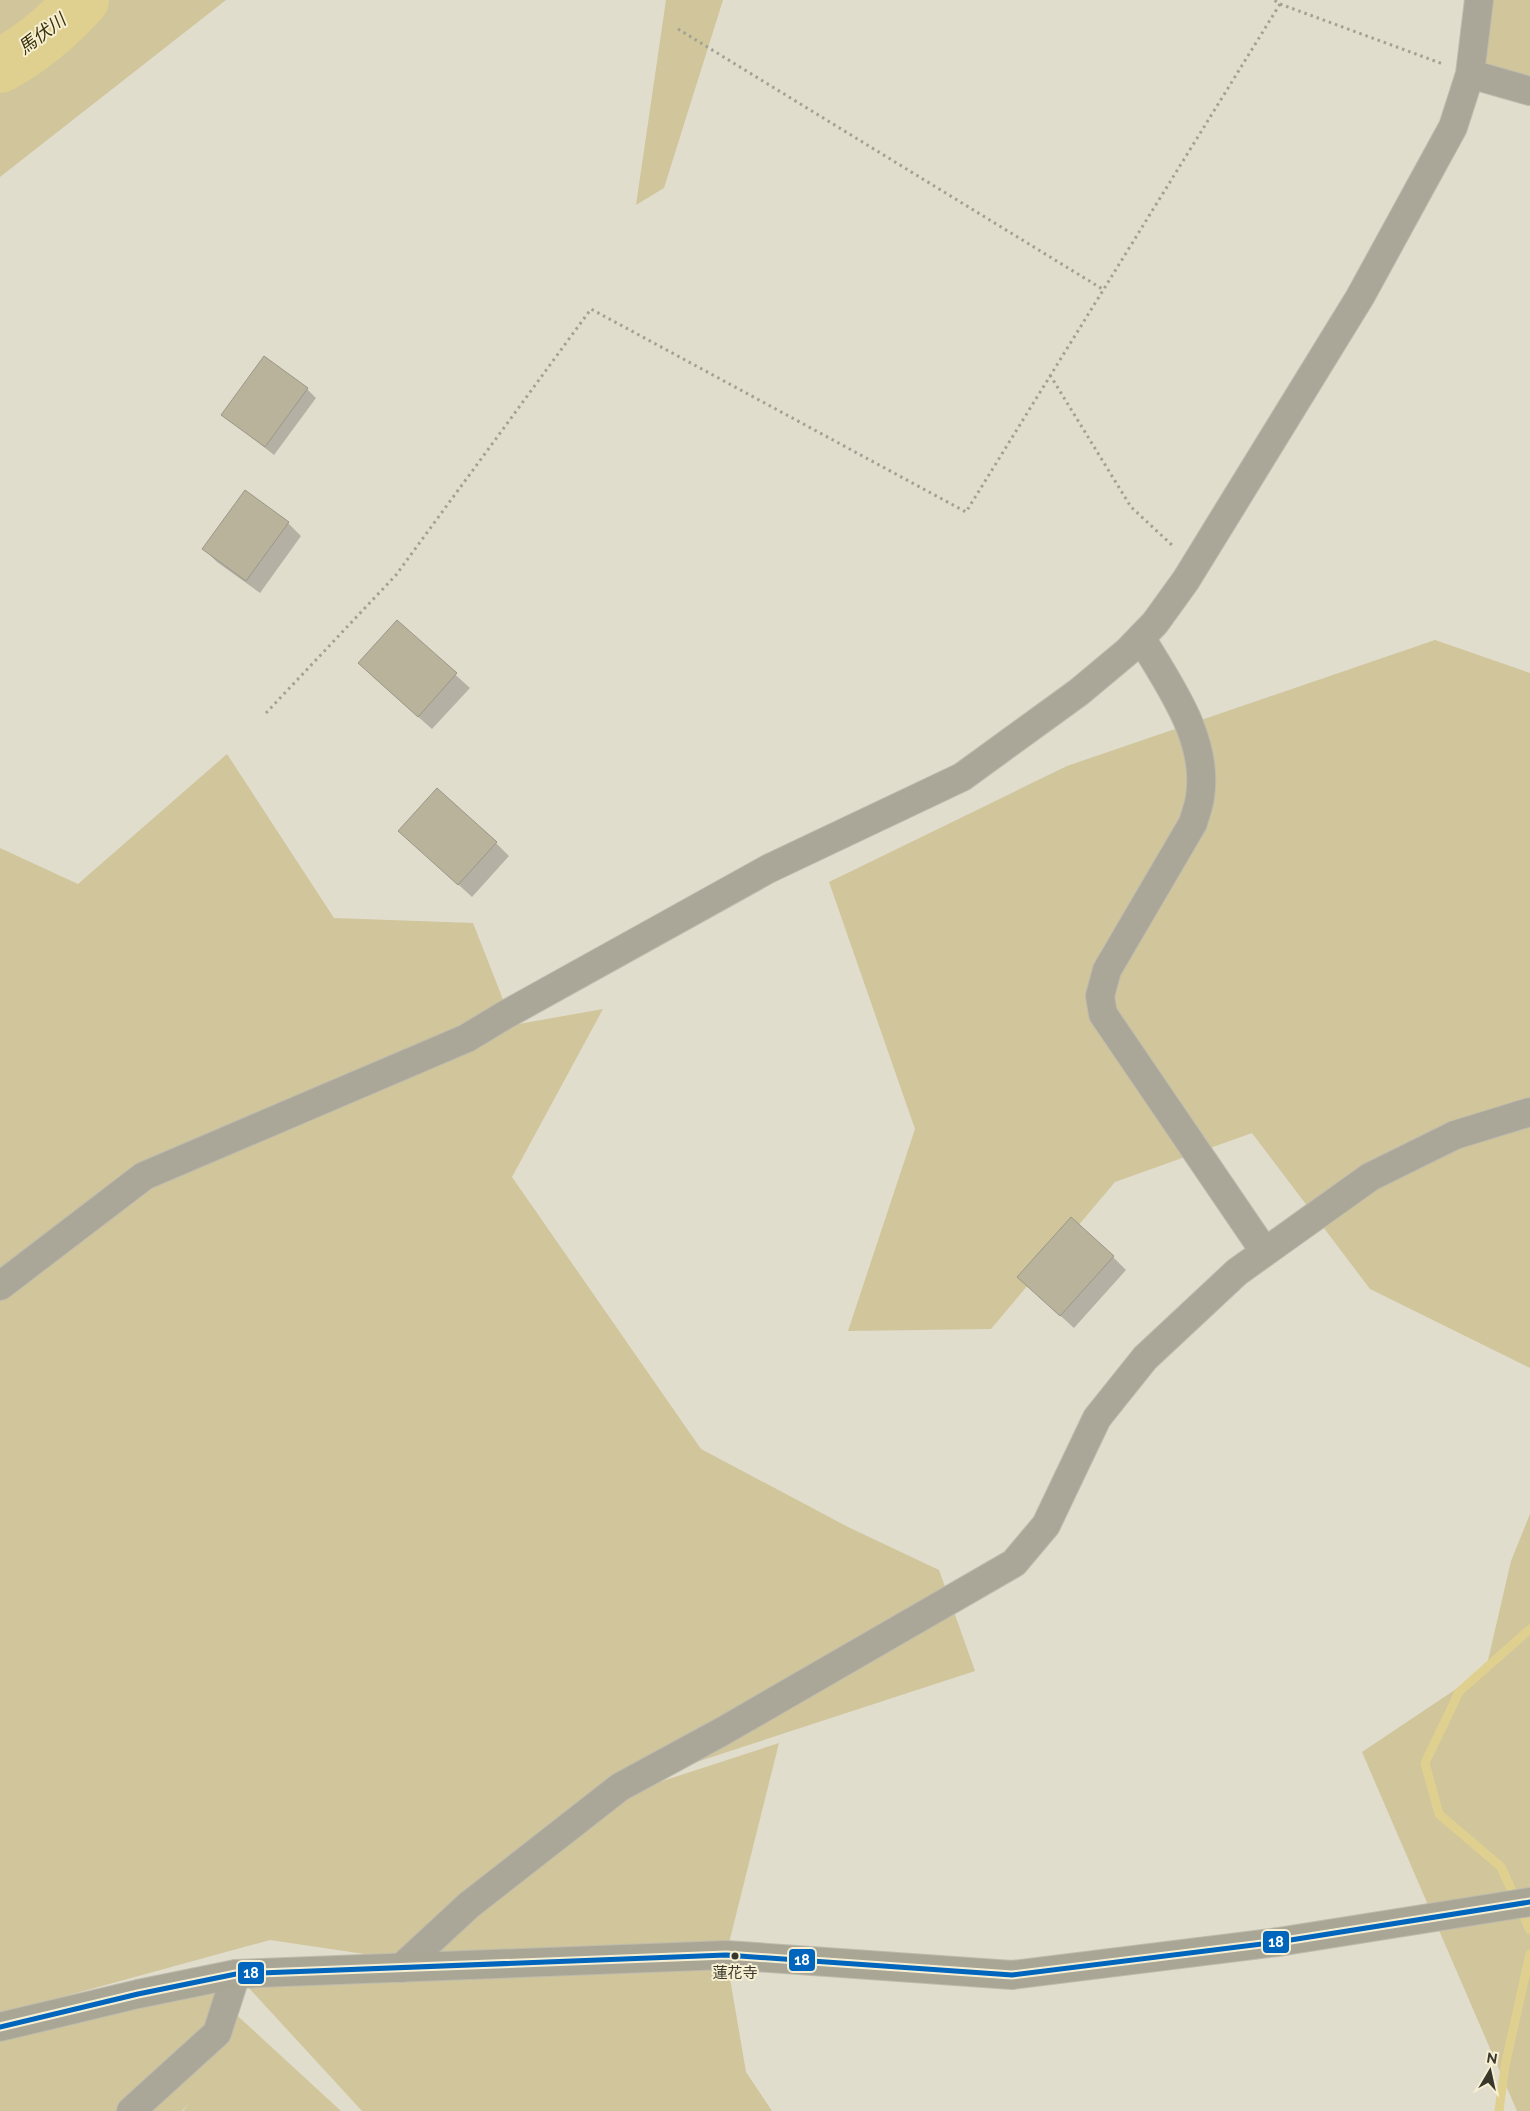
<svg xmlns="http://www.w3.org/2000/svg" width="1530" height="2111" font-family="Raleway,'Noto Sans JP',sans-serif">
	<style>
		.green { fill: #d0c59b }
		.shadow { fill: #0003 }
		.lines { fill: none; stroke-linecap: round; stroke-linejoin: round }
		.stream { stroke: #e0d08f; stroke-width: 9 }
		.river { stroke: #e0d08f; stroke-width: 54 }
		.building { fill: #b8b39a; stroke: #9a978a }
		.minor-casing { stroke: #bebbae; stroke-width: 30 }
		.major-casing { stroke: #bebbae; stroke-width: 30 }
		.path { stroke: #a3a094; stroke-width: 3; stroke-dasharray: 2.5 4; stroke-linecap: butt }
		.minor { stroke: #aaa698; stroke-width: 28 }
		.major { stroke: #aaa695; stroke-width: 28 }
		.bus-1-casing { stroke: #f6efd2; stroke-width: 9 }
		.bus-1 { stroke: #0065bd; stroke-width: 5 }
		.bus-dot { fill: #39372b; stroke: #f6efd2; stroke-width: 2 }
		.labels { text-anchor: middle; stroke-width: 4; stroke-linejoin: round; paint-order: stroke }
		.bus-label { font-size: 15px; fill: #39372b; stroke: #f6efd2 }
		.water-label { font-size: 18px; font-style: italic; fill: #382f08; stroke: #f6efd2 }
		.line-badge { stroke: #f6efd2; stroke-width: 2 }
		.badge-label { font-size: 14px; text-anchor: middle; font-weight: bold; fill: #fff }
	</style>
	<rect width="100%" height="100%" fill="#e1ddcd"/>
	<!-- green -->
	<path class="green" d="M0,0H226L0,177Z
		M666,0H723L664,188L636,205Z
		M1482,0H1530V83L1482,93Z
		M1435,640L1530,673V1368L1370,1289L1252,1133L1115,1182L991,1329L848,1331L915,1129L829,882L1067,766Z
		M227,754L334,918L473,923L513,1025L603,1009L512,1177L701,1449L848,1527L939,1570L975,1671L620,1787L437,1948L638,1789L779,1743L726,1955L746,2072L772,2111H362L236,1974L398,1959L270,1940L0,2014V848L78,884Z
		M1530,1514V2111H1517L1362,1752L1486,1669L1511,1561Z
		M204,1985L341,2111H183L189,2103L182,2111H0V2039Z"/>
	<!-- shadow -->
	<path class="shadow" d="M307,389L316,398L274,455L223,415Z
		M288,523L301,536L260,593L217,562L204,549Z
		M397,622L470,688L432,729L373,677Z
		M400,831L496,843L509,856L472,897Z
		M1113,1257L1126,1270L1074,1328L1032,1290Z"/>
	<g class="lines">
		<!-- stream -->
		<path class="stream" d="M1530,1629L1459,1692L1425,1763L1439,1814L1501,1867L1530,1930
			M1499,2111L1505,2066L1530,1954"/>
		<!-- river -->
		<path class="river" d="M0,66C30,50 60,25 82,0"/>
	</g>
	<!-- building -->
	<path class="building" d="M264,356L308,388L265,447L221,415Z
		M245,490L289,522L246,581L202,549Z
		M397,620L457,673L418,717L358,663Z
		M437,788L497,842L458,885L398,831Z
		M1071,1217L1114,1256L1060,1316L1017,1277Z"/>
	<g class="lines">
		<!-- minor casing -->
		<g class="minor-casing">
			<path id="minor" d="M1470,74L1530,91
				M1141,638C1169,685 1209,739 1200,797C1199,806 1195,815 1193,823L1107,970L1100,996L1103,1014L1265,1252
				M0,1286L144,1176L467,1038L505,1015L768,869L962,777L1079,692L1128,651L1155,623L1186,580L1360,297L1453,127L1470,74L1479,0
				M401,1968L469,1905L620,1787L723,1731L1014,1563L1046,1525L1097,1418L1145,1358L1237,1272L1370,1177L1455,1135L1530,1112
				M131,2111L217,2033L236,1974"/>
		</g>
		<!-- major casing -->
		<g class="major-casing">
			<path id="major" d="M0,2027L138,1994L236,1974L726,1955L1012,1975L1278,1942L1530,1902"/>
		</g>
		<!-- path -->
		<path class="path" d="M1280,4L1443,64
			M678,29L1104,290
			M1050,375L1131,507L1173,546
			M266,713L396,575L591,309L966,512L1280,4L1274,0"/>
		<!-- minor -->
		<use href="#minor" class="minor"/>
		<!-- major -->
		<use href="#major" class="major"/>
		<!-- bus-1 casing -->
		<g class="bus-1-casing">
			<path id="bus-1" d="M0,2027L138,1994L236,1974L726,1955L1012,1975L1278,1942L1530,1902"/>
		</g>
		<!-- bus-1 -->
		<use href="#bus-1" class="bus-1"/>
	</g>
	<!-- markers -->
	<circle class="bus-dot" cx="735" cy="1956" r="4.5"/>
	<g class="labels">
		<!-- bus labels -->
		<g class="bus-label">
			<text x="735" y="1978">蓮花寺</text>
		</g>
		<!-- water labels -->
		<g class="water-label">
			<text transform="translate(42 34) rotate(-37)" y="6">馬伏川</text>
		</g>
	</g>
	<g class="line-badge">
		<rect x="1262" y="1930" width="28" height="24" rx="5" fill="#0065bd"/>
		<rect x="788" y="1948" width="28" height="24" rx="5" fill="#0065bd"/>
		<rect x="237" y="1961" width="28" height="24" rx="5" fill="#0065bd"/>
	</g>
	<g class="badge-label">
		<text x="1276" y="1947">18</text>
		<text x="802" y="1965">18</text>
		<text x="251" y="1978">18</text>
	</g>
	<!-- north arrow -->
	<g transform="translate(1490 2071) rotate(9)" stroke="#f6efd2" stroke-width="4" paint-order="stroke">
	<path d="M0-4L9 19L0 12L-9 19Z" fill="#39372b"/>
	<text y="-8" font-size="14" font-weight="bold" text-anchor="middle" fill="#39372b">N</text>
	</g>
</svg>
